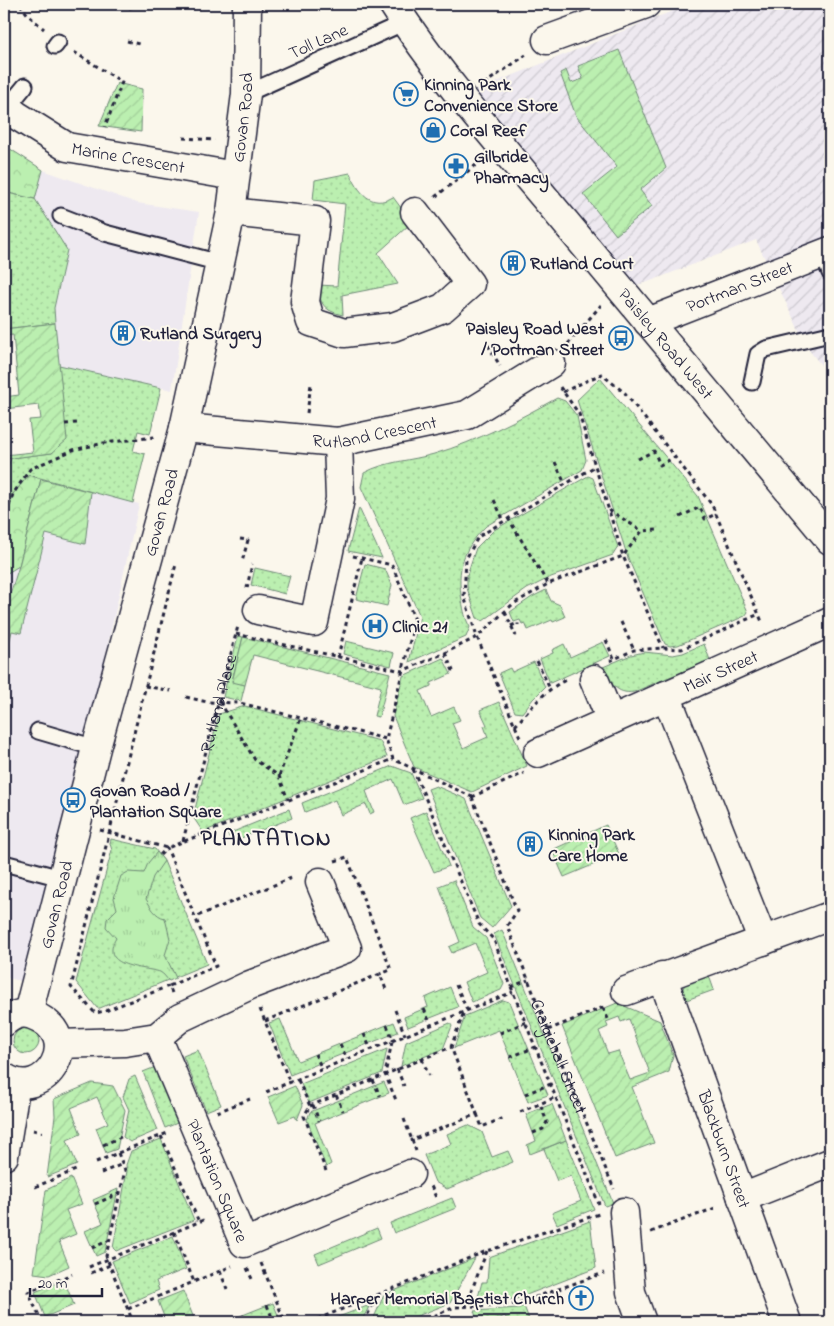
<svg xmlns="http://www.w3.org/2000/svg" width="834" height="1326" font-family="'Indie Flower',sans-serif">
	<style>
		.built { fill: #eee9f0 }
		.industrial { fill: url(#industrial-furrows) }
		.grass { fill: url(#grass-dots); stroke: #6e8876 }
		.forest { fill: url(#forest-crowns); stroke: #6e8876 }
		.park { fill: url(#park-tufts); stroke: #6e8876 }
		.garden { fill: url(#garden-furrows); stroke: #6e8876; fill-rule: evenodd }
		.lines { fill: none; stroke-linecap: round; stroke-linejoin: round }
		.service-casing { stroke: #22223b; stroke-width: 19 }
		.minor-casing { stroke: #22223b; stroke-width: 31 }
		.tertiary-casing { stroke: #22223b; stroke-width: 31 }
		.primary-casing { stroke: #22223b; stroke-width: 31 }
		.path { stroke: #22223b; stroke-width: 3; stroke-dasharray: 4 4; stroke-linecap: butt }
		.service { stroke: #fbf7ec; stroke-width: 15 }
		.minor { stroke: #fbf7ec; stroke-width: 28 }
		.tertiary { stroke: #fbf7ec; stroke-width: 28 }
		.primary { stroke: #fbf7ec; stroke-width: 28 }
		.labels { text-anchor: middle; stroke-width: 4; stroke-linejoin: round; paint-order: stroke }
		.street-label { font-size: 18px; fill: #22223b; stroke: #fbf7ec }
		.poi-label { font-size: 18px; font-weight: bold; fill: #22223b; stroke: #fbf7ec; text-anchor: start }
		.district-label { font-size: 22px; font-weight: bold; letter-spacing: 1px; fill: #22223b; stroke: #fbf7ec }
	</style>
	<defs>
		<pattern id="industrial-furrows" width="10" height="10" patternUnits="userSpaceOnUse" patternTransform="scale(1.25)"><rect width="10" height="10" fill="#eee9f0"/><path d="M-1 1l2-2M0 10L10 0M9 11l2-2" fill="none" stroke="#ccc8cf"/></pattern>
		<pattern id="grass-dots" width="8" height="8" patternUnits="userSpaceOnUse" patternTransform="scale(1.25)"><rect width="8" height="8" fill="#bbefb0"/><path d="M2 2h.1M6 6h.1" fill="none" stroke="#a0cd98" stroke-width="1.8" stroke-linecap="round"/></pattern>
		<pattern id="forest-crowns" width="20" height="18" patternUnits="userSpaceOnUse" patternTransform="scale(1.25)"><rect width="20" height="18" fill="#bbefb0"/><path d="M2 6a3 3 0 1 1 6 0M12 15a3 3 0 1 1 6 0" fill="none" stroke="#a0cd98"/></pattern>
		<pattern id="park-tufts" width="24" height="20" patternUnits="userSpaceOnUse" patternTransform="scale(1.25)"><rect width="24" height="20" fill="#bbefb0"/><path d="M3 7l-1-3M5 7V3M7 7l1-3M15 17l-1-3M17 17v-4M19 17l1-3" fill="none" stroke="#a0cd98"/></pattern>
		<pattern id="garden-furrows" width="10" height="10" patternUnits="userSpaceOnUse" patternTransform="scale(1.25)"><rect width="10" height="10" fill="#bbefb0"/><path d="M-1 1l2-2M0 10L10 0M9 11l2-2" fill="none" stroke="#a0cd98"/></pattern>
	</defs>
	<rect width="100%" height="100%" fill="#fbf7ec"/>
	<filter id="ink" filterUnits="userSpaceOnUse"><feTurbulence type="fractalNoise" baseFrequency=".02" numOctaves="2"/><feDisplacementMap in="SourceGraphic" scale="10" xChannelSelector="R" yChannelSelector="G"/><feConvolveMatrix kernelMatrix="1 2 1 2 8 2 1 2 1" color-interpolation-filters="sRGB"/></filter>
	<g filter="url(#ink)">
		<!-- built -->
		<path class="built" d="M43,170L137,203L199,212L172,390L59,365L54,309L67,250L35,199Z
			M41,479L139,504L33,984L4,977V575L19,566Z"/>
		<!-- industrial -->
		<path class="industrial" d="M690,4H830V376L808,349L756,240L648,282L607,292L449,101Z"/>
		<!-- grass -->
		<path class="grass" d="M350,173C358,191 371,210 393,197L407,216L409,225L378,253L398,284L342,295L343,315C324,311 319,303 318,285L337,286L345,204L313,200L315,180Z
			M4,192L35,199L67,250L54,308L55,323L4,329V290L8,279L7,273L4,267Z
			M59,365L161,388L150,434L138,431L133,451L145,454L133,503L29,475L4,521V478L11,458L52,453Z
			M600,378L698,496L748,612L745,616L678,645L670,646L665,644L628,558L577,400Z
			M557,398L565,401L577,416L586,460L582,470L486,526C463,549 456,568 462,601C464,611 465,619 470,627L466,637L409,662L420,616L361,487L364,473C386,461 410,461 434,454C478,441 517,420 557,398Z
			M588,476L593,478L618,547L613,555L551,577L527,589L483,621L477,618L467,588V575L476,548L494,530Z
			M359,508L382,558L348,551Z
			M365,564L385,569L392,585L387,606L356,599Z
			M255,568L290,576L285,594L251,585Z
			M546,590L551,601L560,605L565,617L553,622L552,620L528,630L525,623L522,624L520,620L514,622L510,612L532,597Z
			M238,636L243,637L232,681L245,685L241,701L223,697Z
			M346,641L394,653L391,666L343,654Z
			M603,642L610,656L550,683L540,659L553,653L552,650L564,644L570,657Z
			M704,644L710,660L634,692C616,695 610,682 603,667L631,655L644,652L673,655L683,653Z
			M443,658L451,674L431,683V686L420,691L431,717L454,707L460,720L452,723L463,748L488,737L484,726L487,725L480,710L499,702L527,766L472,792L414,767L393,716L403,676Z
			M534,662L545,687L533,699L522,713L515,712L499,673L510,668L512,672Z
			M245,706L380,741L387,757L203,832L193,817L219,714Z
			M392,766L411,773L422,798L404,805L393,779L366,791L374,812L370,814L366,804L341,815L335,800L305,812L302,803Z
			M436,786L466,799L511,906L492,928L480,918L428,789Z
			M289,809L292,818L231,842L228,834Z
			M426,811L449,866L434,872L410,818Z
			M111,839L155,849L164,861L207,964L100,1008H97L76,982L112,850L110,844Z
			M454,880L473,927L486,938L504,984L501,990L472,1002L464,982L487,972L475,943L452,953L449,947L460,942L439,886Z
			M502,930L613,1203L605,1206L494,934Z
			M707,970L714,990L681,1002C682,980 688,980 707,970Z
			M450,987L458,1007L408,1027L404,1017L428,1007L425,998Z
			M503,1000L509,1002L548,1095L528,1102L499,1030L454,1048L465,1016Z
			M280,1019L298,1061L394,1022L398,1032L290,1075L269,1023Z
			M450,1023L452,1026L443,1049L401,1066L406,1042Z
			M13 1041a13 13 0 1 1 26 0a13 13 0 1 1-26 0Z
			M387,1049L382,1073L309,1103L301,1084Z
			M198,1050L221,1105L206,1111L183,1056Z
			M158,1066L180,1122L165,1128L143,1072Z
			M135,1076L158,1130L130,1142L123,1137L129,1110L123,1097L129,1079Z
			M384,1082L389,1093L315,1123L331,1164L326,1167L307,1120L310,1112Z
			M468,1125L482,1132L492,1157L508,1151L513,1162L447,1189L435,1182L424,1155L451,1144L447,1134Z
			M161,1139L194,1220L116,1251L113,1248L127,1171L126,1165L131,1151Z
			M566,1140L594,1209L557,1224L552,1213L581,1201L571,1176L557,1181L544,1149Z
			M452,1198L456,1208L394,1233L390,1223Z
			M590,1221L596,1268L516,1299L477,1301L482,1282H487L489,1257Z
			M377,1228L381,1238L319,1264L315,1254Z
			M173,1236L186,1269L156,1281L159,1290L130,1303L112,1261Z
			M475,1258L450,1303L402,1322H372L384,1295Z
			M273,1303L281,1322H225Z
			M370,1305L361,1322H325Z
			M524,1306L530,1322H508L505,1316L491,1322H478L474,1311L519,1308Z"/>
		<!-- forest -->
		<path class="forest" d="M4,145L43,170L35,199L4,192Z
			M29,475L41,479L19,566L4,575V521L13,494Z"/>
		<!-- park -->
		<path class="park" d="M157,852L164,861L153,877L146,899C151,907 155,916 165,918L170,939L165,955L176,978L169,981C166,978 164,974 160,972C145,967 98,968 116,938L106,927L107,919L117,909L114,898L121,876L128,872L144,873L148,863Z"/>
		<!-- garden -->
		<path class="garden" d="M619,50L666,168L640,190L652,206L616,235L583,194L617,167L576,116L560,73L566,70L571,83L583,79L578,66Z
			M117,83L142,89L141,132L99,126Z
			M55,323L67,440L52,453L4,459V455L33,452L29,420L41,419L39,405L4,409V397L19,395L13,335L4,336V329Z
			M41,479L91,492L85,544L46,534L21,633L12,631L7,651L4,650V614L19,566Z
			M243,637L390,673L379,717L374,716L381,687L253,655L245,685L232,682Z
			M606,825L619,854L564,877L552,850Z
			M617,1003L660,1021L673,1055L669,1072L632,1087L654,1143L615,1158L562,1026ZM619,1017L621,1022L629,1019L650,1073L630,1080L618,1051L608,1054L599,1031L608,1027L606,1022Z
			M92,1083L113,1086L125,1110L117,1149L106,1153L96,1128L108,1123L97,1097L71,1108L81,1134L67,1140L77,1165L47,1177L55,1116L54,1099Z
			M295,1086L303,1105L297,1120L295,1116L279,1122L268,1097Z
			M552,1104L566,1140L530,1154L527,1145L536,1141L526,1114Z
			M71,1178L82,1204L66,1210L76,1234L59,1241L69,1266L49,1275L34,1273L46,1190Z
			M118,1189L105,1252L96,1256L85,1231L103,1223L93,1200Z
			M64,1280L74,1305L45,1317L35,1292Z
			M183,1291L195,1321L191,1322H166L158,1301Z"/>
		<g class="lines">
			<!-- service casing -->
			<g class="service-casing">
				<path id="service" d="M55,46L58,42
					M246,94L405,22
					M7,108L25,86
					M61,216L105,233L220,263
					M823,254L830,273
					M752,382L758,354L766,349L830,334
					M38,731L96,748
					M4,863L61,878"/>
			</g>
			<!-- minor casing -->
			<g class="minor-casing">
				<g id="minor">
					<path d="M547,40L646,4"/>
					<path id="s3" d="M4,105L16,115L67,147L235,176"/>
					<path d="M231,212L315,221L305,302L311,322L344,333L393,327L443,308L470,284L415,212"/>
					<path id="s4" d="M648,322L830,251"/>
					<path id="s5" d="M184,428L338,442L467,415L551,363"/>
					<path d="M258,610L314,622L340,499L338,442"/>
					<path d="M594,679L611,720"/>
					<path d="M666,695L763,941"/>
					<path id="s6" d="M538,753L830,622"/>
					<path id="s7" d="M662,976L787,1322"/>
					<path d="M626,991L830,916"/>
					<path id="s8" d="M157,1037L244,1243L410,1174"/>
					<path d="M59,1044L125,1042L157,1037L180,1018L250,985L347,948L320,882"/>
					<path d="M742,1198L830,1163"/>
					<path d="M624,1212L631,1292L642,1322"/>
				</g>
			</g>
			<!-- tertiary casing -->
			<g class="tertiary-casing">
				<g id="tertiary">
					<path id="s9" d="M28,1013L96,748L184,428L220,263L231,212L246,94L247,4"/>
					<path d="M4,1022C11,1016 22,1011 32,1015C88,1035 45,1105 4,1077"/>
					<path d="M4,1156L16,1083"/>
				</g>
			</g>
			<!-- primary casing -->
			<g class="primary-casing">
				<g id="primary">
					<path id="s10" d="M393,4C443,81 507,152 566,223C654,329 742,435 830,540"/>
				</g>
			</g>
			<!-- path -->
			<g class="path">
				<path d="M20,4L28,15L44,29"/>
				<path d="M129,8L140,4"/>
				<path d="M127,41L139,44"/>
				<path d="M74,52L122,82L105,127"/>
				<path d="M484,84L526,55"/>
				<path d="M183,138L215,140"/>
				<path d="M435,197L481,161"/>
				<path d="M568,344L601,305"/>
				<path d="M488,345L500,366"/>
				<path d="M560,387L579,414L623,556L663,648"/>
				<path d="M563,392L601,374L625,393L712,505L763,624"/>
				<path d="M307,413L311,384"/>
				<path d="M65,424L77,423"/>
				<path d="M638,459L654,451L660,465L675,457"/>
				<path d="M555,462L565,484"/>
				<path d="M494,500L504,521"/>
				<path d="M609,510L642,531"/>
				<path d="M680,517L700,507L705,519L716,514"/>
				<path d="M508,518L548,584"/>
				<path d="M4,521L13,494L30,469L73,450L104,443L155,437"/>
				<path d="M240,539L248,540L242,562"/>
				<path d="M353,556L392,565L415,620L386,739L393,759L472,797"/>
				<path d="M247,588L252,564"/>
				<path d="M505,612L516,636"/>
				<path d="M621,622L634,650"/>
				<path d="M511,626L518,623V625"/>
				<path d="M236,634L402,671L445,653L477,637L513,604L548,584L623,556L642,531L658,530"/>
				<path d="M606,640L614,659"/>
				<path d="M445,653L454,673"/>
				<path d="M338,657L362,558"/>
				<path d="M537,661L550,689"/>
				<path d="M610,661L634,650L663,648L682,649L759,614"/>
				<path d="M145,686L171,691"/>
				<path d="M186,697L207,702L240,703L386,739"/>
				<path d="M220,702L255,760L279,776L288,800"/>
				<path d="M515,726C531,708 545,689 568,679"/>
				<path d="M520,737L477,637L464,596L466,559L478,537L594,467"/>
				<path d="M413,769L479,924L494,940L513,992L599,1204"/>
				<path d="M279,776L301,718"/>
				<path id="s1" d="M472,797L517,911L507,926L548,1030L614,1189"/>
				<path d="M472,797L524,773"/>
				<path d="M100,830L167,848L393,759"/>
				<path id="s2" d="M183,841L238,626"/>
				<path d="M160,855L167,848L195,917L294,877"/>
				<path d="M335,861L347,857L391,970L380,974"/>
				<path d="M456,985L467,1010"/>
				<path d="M169,986L105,1011L95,1013L71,987L176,564"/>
				<path d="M511,987L528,980"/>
				<path d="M172,993L169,986L216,966L195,917"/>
				<path d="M603,1008L609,1021"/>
				<path d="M260,1009L290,1083"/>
				<path d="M424,1009L431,1025"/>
				<path d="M395,1010L405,1035"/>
				<path d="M265,1021L380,974L387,992"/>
				<path d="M387,1025L393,1041"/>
				<path d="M548,1030L606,1006"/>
				<path d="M500,1033L526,1022"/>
				<path d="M364,1034L371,1050"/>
				<path d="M392,1042L385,1074L396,1100"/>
				<path d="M340,1044L347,1059"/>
				<path d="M315,1054L322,1069"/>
				<path d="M510,1057L536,1047"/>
				<path d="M422,1059L429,1076"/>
				<path d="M397,1069L404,1086"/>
				<path d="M298,1080L310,1106L304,1116L326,1171"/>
				<path d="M373,1080L380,1096"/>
				<path d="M266,1092L513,992"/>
				<path d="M525,1094L551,1084"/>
				<path d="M336,1095L343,1111"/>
				<path d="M313,1105L319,1121"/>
				<path d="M310,1106L451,1047L464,1012"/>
				<path d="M217,1112L250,1099"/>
				<path d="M520,1112L556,1097"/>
				<path d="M477,1114L482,1127L503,1118"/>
				<path d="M404,1119L412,1140"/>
				<path d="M33,1130L42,1132"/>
				<path d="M533,1133L543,1129L547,1122L540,1104"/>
				<path d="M161,1136L199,1222"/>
				<path d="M103,1145L121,1137"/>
				<path d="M416,1151L412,1140L477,1114L451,1047"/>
				<path d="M118,1153L125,1170L106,1256L133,1322"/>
				<path d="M96,1162L170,1132"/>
				<path d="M101,1173L123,1164"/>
				<path d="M431,1186L437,1200"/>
				<path d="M35,1187L78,1169"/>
				<path d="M95,1204L120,1193"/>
				<path d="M174,1232L194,1282"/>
				<path d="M651,1232L718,1207"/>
				<path d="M92,1248L110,1240"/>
				<path d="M261,1263L285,1322"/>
				<path d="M89,1267L206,1219"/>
				<path d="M247,1268L252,1279"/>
				<path d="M220,1271L227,1289"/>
				<path d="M91,1273L110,1265"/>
				<path d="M267,1305L274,1322"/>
				<path d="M465,1307L487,1251"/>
				<path d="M128,1309L232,1266"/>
				<path d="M242,1315L245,1322"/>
				<path d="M42,1322L28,1292L72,1274"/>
				<path d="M310,1322L487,1251L599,1214"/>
				<path d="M364,1322L377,1296"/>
				<path d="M419,1322L455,1307L516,1304L604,1273"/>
			</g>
			<!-- service -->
			<use href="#service" class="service"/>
			<!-- minor -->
			<use href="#minor" class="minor"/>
			<!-- tertiary -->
			<use href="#tertiary" class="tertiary"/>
			<!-- primary -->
			<use href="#primary" class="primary"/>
		</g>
	</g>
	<!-- icons -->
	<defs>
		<g id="supermarket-ring" transform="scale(1.25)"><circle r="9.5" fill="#fbf7ec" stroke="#1f6fb2" stroke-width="1.5"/><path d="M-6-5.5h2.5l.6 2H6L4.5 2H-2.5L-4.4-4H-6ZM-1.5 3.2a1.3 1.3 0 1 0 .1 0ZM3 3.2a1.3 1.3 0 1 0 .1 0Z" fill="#1f6fb2"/></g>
		<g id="shop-ring" transform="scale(1.25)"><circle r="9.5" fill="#fbf7ec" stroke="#1f6fb2" stroke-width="1.5"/><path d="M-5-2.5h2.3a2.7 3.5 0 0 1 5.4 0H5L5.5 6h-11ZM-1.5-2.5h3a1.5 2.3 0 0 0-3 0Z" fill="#1f6fb2"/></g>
		<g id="pharmacy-ring" transform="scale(1.25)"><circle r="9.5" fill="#fbf7ec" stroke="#1f6fb2" stroke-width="1.5"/><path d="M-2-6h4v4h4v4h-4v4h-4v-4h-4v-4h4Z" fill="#1f6fb2"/></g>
		<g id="building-ring" transform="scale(1.25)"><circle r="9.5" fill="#fbf7ec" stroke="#1f6fb2" stroke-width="1.5"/><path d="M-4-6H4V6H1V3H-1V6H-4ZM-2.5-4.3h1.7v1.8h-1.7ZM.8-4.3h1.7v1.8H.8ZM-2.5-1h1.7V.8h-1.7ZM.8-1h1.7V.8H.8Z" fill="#1f6fb2"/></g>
		<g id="bus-ring" transform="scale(1.25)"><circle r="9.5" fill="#fbf7ec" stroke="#1f6fb2" stroke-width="1.5"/><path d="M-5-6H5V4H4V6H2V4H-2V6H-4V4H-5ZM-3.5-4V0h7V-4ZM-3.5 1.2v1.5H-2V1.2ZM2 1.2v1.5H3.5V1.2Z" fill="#1f6fb2"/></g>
		<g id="hospital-ring" transform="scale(1.25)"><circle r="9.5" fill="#fbf7ec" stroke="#1f6fb2" stroke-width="1.5"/><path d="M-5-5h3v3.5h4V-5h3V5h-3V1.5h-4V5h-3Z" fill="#1f6fb2"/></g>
		<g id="church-ring" transform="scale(1.25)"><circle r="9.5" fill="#fbf7ec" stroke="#1f6fb2" stroke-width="1.5"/><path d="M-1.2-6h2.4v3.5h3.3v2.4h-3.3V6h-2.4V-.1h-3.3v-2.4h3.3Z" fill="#1f6fb2"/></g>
	</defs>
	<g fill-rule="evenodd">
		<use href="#supermarket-ring" x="406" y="94"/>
		<use href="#shop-ring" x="433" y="130"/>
		<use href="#pharmacy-ring" x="456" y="166"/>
		<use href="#building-ring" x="513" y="263"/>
		<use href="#building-ring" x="123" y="333"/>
		<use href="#bus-ring" x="621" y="338"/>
		<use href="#hospital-ring" x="375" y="626"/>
		<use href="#bus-ring" x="73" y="800"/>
		<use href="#building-ring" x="530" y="844"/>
		<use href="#church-ring" x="581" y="1298"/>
	</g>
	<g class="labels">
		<!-- street labels -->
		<g class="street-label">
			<text transform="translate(318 41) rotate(-24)" y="6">Toll Lane</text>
			<text dy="6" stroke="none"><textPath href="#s9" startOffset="922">Govan Road</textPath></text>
			<text dy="6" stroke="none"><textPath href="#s3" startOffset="138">Marine Crescent</textPath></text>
			<text dy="6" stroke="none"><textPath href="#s4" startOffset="98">Portman Street</textPath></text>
			<text dy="6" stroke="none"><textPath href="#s10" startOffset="436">Paisley Road West</textPath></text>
			<text dy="6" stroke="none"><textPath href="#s5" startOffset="192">Rutland Crescent</textPath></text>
			<text dy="6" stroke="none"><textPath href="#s9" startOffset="518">Govan Road</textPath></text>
			<text dy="6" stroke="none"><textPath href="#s6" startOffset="200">Mair Street</textPath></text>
			<text dy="6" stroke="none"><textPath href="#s2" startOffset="142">Rutland Place</textPath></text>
			<text dy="6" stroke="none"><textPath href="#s9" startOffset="112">Govan Road</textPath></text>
			<text dy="6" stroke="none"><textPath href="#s1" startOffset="281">Craigiehall Street</textPath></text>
			<text dy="6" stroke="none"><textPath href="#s7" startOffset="184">Blackburn Street</textPath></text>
			<text dy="6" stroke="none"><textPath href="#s8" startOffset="156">Plantation Square</textPath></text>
		</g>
		<!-- poi labels -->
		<g class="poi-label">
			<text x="424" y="90">Kinning Park<tspan x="424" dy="21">Convenience Store</tspan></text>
			<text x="450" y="136">Coral Reef</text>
			<text x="474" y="162">Gilbride<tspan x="474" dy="21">Pharmacy</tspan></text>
			<text x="530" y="269">Rutland Court</text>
			<text x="604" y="334" text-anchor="end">Paisley Road West<tspan x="604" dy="21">/ Portman Street</tspan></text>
			<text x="140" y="339">Rutland Surgery</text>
			<text x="392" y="632">Clinic 21</text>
			<text x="90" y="796">Govan Road /<tspan x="90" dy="21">Plantation Square</tspan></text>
			<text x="548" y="840">Kinning Park<tspan x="548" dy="21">Care Home</tspan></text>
			<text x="564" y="1304" text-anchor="end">Harper Memorial Baptist Church</text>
		</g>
		<!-- district labels -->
		<g class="district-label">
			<text x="266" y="845">PLANTATION</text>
		</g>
	</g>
	<!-- margin -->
	<rect width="834" height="1326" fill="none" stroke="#fbf7ec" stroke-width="20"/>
	<rect x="10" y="10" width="814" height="1306" fill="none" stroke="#22223b" stroke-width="2" filter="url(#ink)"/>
	<!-- scale -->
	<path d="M30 1288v8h72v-8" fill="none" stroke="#22223b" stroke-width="2.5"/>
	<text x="38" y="1288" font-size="15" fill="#22223b" stroke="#fbf7ec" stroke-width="4" paint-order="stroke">20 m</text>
</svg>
